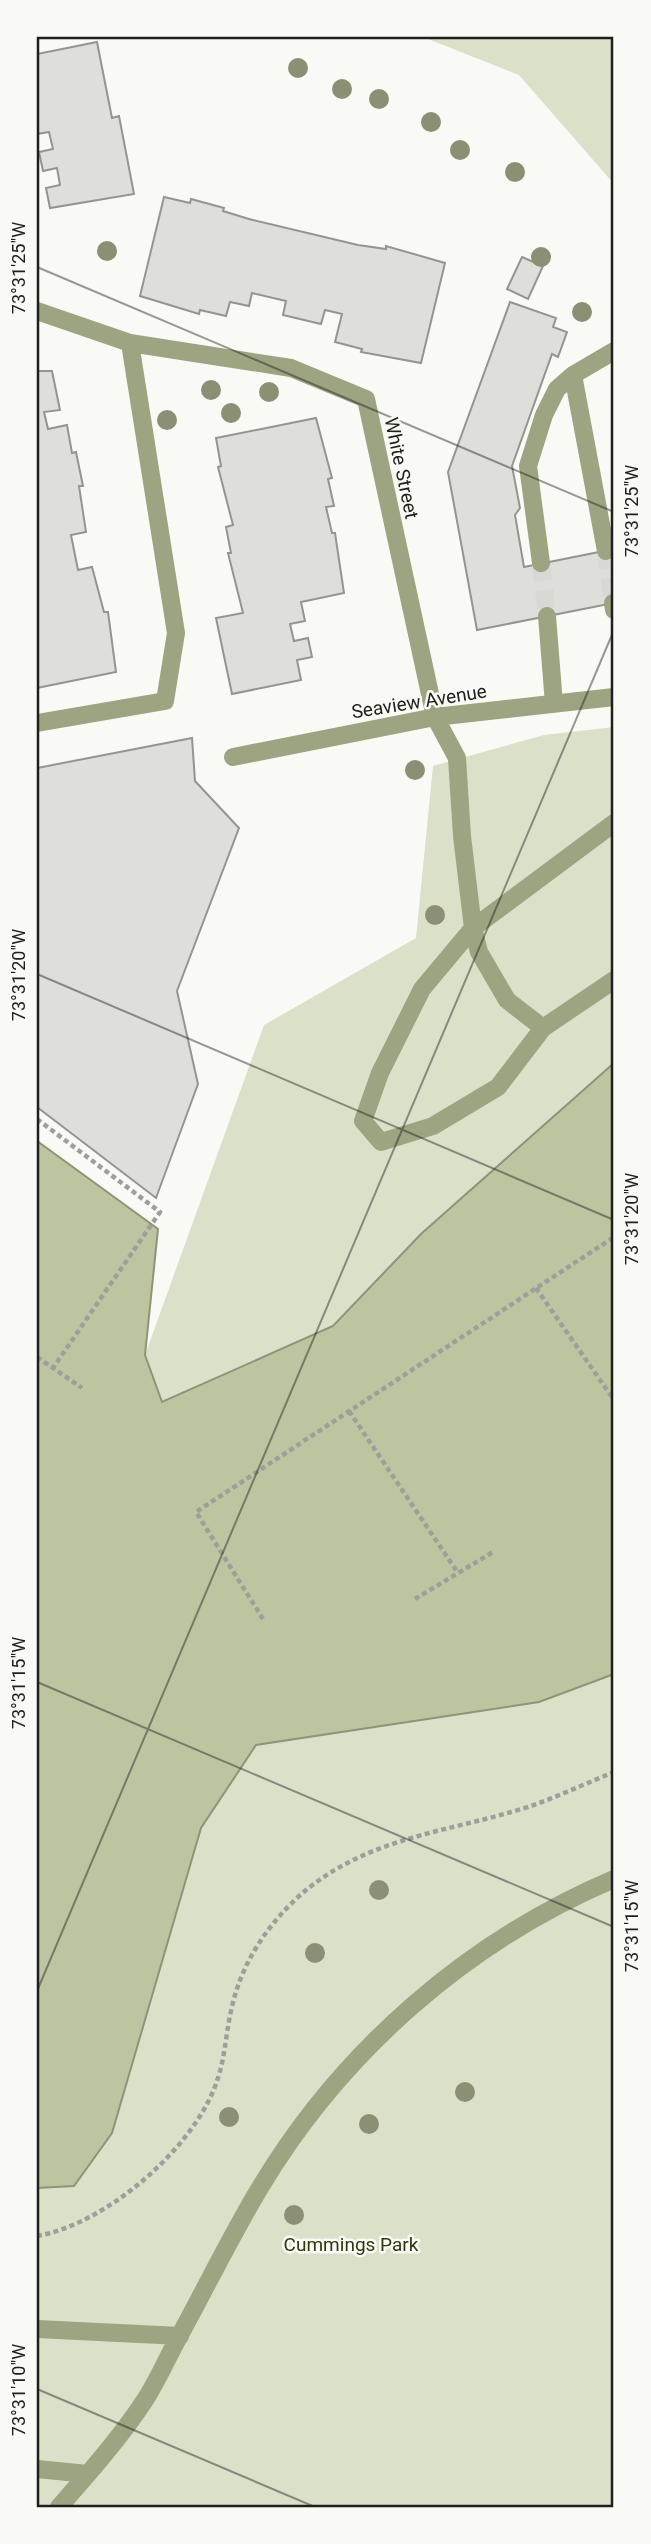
<svg xmlns="http://www.w3.org/2000/svg" width="651" height="2544" font-family="Roboto,sans-serif">
	<style>
		.green { fill: #dbe0c9 }
		.water { fill: #bdc5a0; stroke: #8e9479; stroke-width: 2 }
		.building { fill: #dedfda; stroke: #949590; stroke-width: 2 }
		.lines { fill: none; stroke-linecap: round; stroke-linejoin: round }
		.minor-tunnel { stroke: #d8d9d5; stroke-width: 18; stroke-dasharray: 18 9; stroke-linecap: butt }
		.path { stroke: #9e9f9b; stroke-width: 4.5; stroke-dasharray: 5 3.5; stroke-linecap: butt }
		.minor { stroke: #9ca481; stroke-width: 18 }
		.tree { fill: #8b8f74 }
		.ticks { fill: none; stroke: #1f201e; stroke-width: 2; stroke-opacity: 0.45 }
		.labels { text-anchor: middle; stroke-width: 5; stroke-linejoin: round; paint-order: stroke }
		.street-label { font-size: 19px; fill: #1f201e; stroke: #f9faf5 }
		.park-label { font-size: 19px; fill: #31370b; stroke: #f9faf5 }
		.neatline { fill: none; stroke: #1f201e; stroke-width: 2.5 }
		.ticks-label { font-size: 18px; text-anchor: middle; fill: #1f201e }
	</style>
	<rect width="100%" height="100%" fill="#f9faf5"/>
	<!-- green -->
	<path class="green" d="M423,37H614V184L519,75Z
		M614,727V1063L421,1234L333,1326L162,1402L145,1355L264,1025L416,938L433,766L544,735Z
		M614,1674V2507H37V2188L74,2186L112,2133L201,1828L256,1745L539,1702Z"/>
	<!-- water -->
	<path class="water" d="M614,1063V1674L539,1702L256,1745L201,1828L112,2133L74,2186L37,2188V1141L158,1229L145,1355L162,1402L333,1326L421,1234Z"/>
	<!-- building -->
	<path class="building" d="M97,42L112,118L119,116L134,194L50,208L46,188L60,185L57,168L43,171L39,152L53,149L49,132L37,134V54Z
		M164,197L190,203L191,199L224,208L223,211L249,219L358,245L386,249V246L445,263L421,363L361,352L362,349L335,342L342,314L325,310L321,324L283,315L286,301L252,293L249,306L230,302L226,316L200,310L199,314L140,296Z
		M522,257L543,266L528,299L507,289Z
		M510,302L556,318L553,327L567,332L558,357L552,354L512,466L520,508L515,515L524,567L614,549V603L477,630L448,472Z
		M37,371H52L60,410L44,412L48,429L67,425L72,453L76,452L83,486H79L86,532L71,535L78,570L92,567L104,612H108L116,672L37,688Z
		M316,418L332,478L328,479L334,506L326,507L332,533H335L344,593L301,602L305,621L290,624L294,641L308,638L312,657L297,660L301,680L232,694L216,618L243,613L228,553H231L226,527L233,525L218,467L221,466L216,438Z
		M192,738L195,781L239,828L177,991L198,1084L156,1198L37,1107V768Z"/>
	<g class="lines">
		<!-- minor-tunnel -->
		<path class="minor-tunnel" d="M606,551L613,603
			M541,563L547,616"/>
		<!-- path -->
		<path class="path" d="M37,1119L160,1212L53,1368
			M536,1288L614,1400
			M37,1357L82,1388
			M349,1411L458,1573
			M415,1599L493,1552
			M263,1619L196,1512L614,1237
			M37,2236C107,2224 197,2146 218,2078C225,2057 226,2033 231,2011C240,1967 264,1929 297,1898C365,1836 448,1833 531,1806C559,1796 587,1783 614,1772"/>
		<!-- minor -->
		<path class="minor" d="M37,311L130,343L291,368L366,399L435,717L457,758L462,836L473,928L479,952L507,1000L543,1028L614,980
			M573,375L606,551
			M541,563L528,466L544,415L557,389L573,375L614,351
			M613,603L614,610
			M547,616L554,704
			M37,723L165,701L176,633L130,343
			M233,757L435,717L614,697
			M543,1028L498,1087L433,1126L381,1142L363,1121L380,1073L422,989L473,928L614,823
			M37,2329L180,2336
			M37,2469L88,2474
			M59,2507C89,2473 120,2438 145,2400C156,2383 165,2363 175,2344C204,2292 230,2237 261,2186C343,2050 468,1941 614,1879"/>
	</g>
	<!-- trees -->
	<g class="tree">
		<circle cx="298" cy="68" r="10"/>
		<circle cx="342" cy="89" r="10"/>
		<circle cx="379" cy="99" r="10"/>
		<circle cx="431" cy="122" r="10"/>
		<circle cx="460" cy="150" r="10"/>
		<circle cx="515" cy="172" r="10"/>
		<circle cx="107" cy="251" r="10"/>
		<circle cx="541" cy="257" r="10"/>
		<circle cx="582" cy="312" r="10"/>
		<circle cx="211" cy="390" r="10"/>
		<circle cx="269" cy="392" r="10"/>
		<circle cx="231" cy="413" r="10"/>
		<circle cx="167" cy="420" r="10"/>
		<circle cx="415" cy="770" r="10"/>
		<circle cx="435" cy="915" r="10"/>
		<circle cx="379" cy="1890" r="10"/>
		<circle cx="315" cy="1953" r="10"/>
		<circle cx="465" cy="2092" r="10"/>
		<circle cx="229" cy="2117" r="10"/>
		<circle cx="369" cy="2124" r="10"/>
		<circle cx="294" cy="2215" r="10"/>
	</g>
	<!-- ticks -->
	<path class="ticks" d="M37,267L614,512M37,974L614,1220M37,1682L614,1927M37,1991L614,630M37,2389L315,2507"/>
	<g class="labels">
		<!-- street labels -->
		<g class="street-label">
			<text transform="translate(402 468) rotate(78)" y="7">White Street</text>
			<text transform="translate(419 701) rotate(-9)" y="7">Seaview Avenue</text>
		</g>
		<!-- park labels -->
		<g class="park-label">
			<text x="351" y="2251">Cummings Park</text>
		</g>
	</g>
	<!-- border -->
	<rect width="651" height="2544" fill="none" stroke="#f9faf5" stroke-width="77"/>
	<rect x="38" y="38" width="574" height="2468" class="neatline"/>
	<g class="ticks-label">
		<text transform="translate(19 268) rotate(-90)" y="6">73°31'25"W</text>
		<text transform="translate(632 511) rotate(-90)" y="6">73°31'25"W</text>
		<text transform="translate(19 975) rotate(-90)" y="6">73°31'20"W</text>
		<text transform="translate(632 1219) rotate(-90)" y="6">73°31'20"W</text>
		<text transform="translate(19 1683) rotate(-90)" y="6">73°31'15"W</text>
		<text transform="translate(632 1926) rotate(-90)" y="6">73°31'15"W</text>
		<text transform="translate(19 2390) rotate(-90)" y="6">73°31'10"W</text>
	</g>
</svg>
